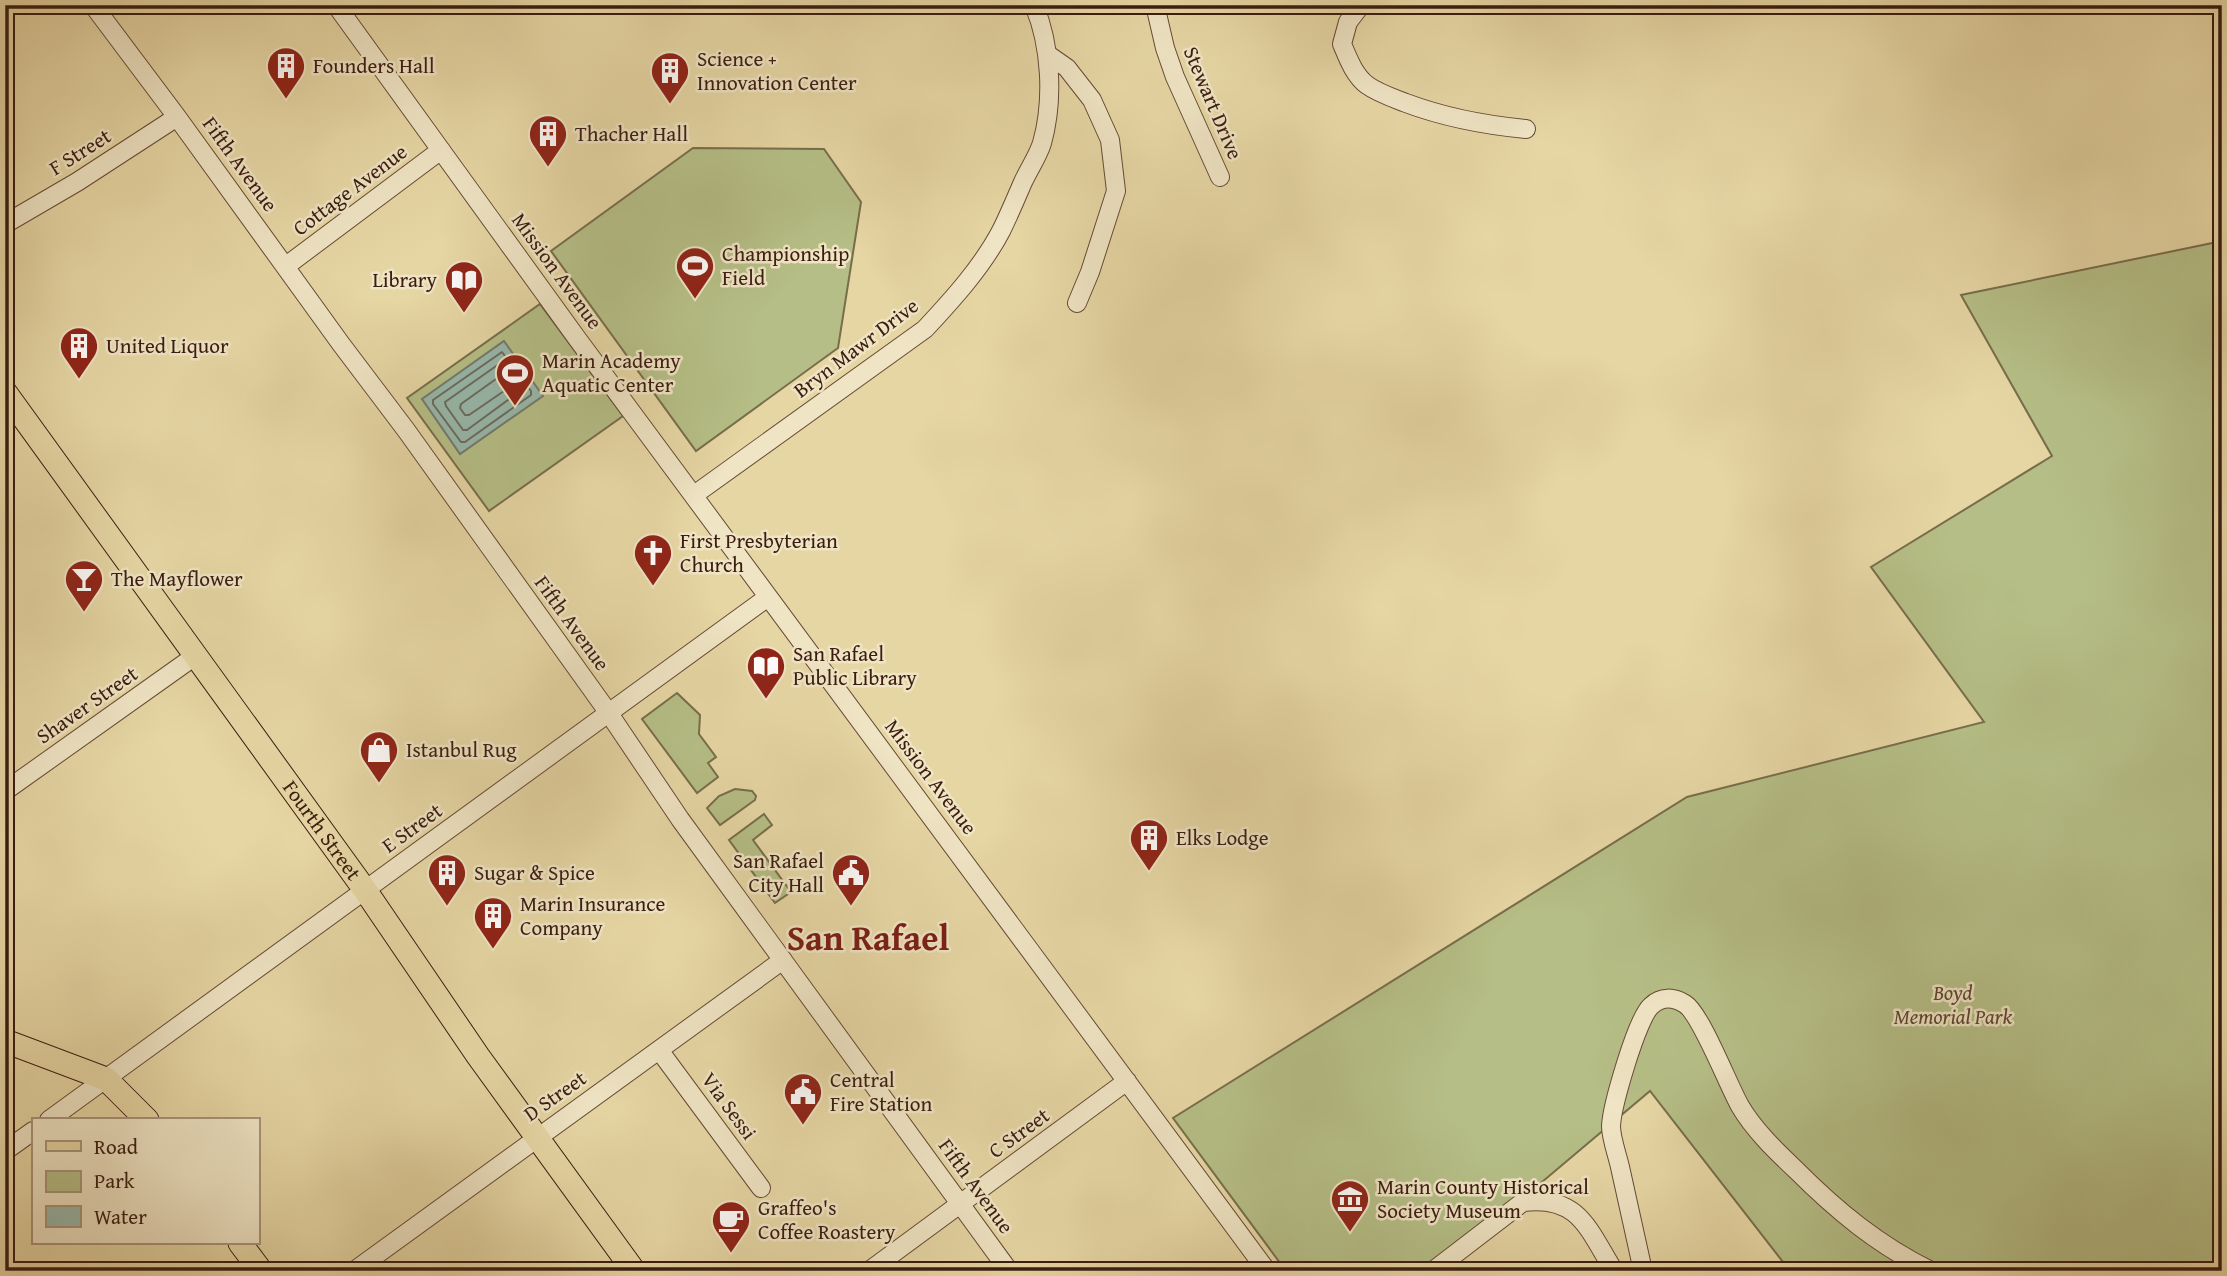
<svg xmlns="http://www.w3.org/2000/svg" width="2227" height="1276" font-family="'Gentium Book Plus',serif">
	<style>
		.green { fill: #b5be86; stroke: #786d4b; stroke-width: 2 }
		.water { fill: #97b8ab; stroke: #727a6d; stroke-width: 2 }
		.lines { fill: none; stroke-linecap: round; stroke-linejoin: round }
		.shore { stroke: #696a5e; stroke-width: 2 }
		.minor-casing { stroke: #664a35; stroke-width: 20 }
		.major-casing { stroke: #3b1c10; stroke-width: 25 }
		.minor { stroke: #efe4c4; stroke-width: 18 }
		.major { stroke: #e6d6a4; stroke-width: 23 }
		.labels { text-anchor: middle; stroke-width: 5; stroke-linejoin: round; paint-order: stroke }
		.poi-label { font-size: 21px; fill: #3b1c10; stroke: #efe4c4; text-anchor: start }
		.street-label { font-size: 21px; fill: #3b1c10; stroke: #efe4c4 }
		.park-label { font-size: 21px; font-style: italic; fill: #5a442e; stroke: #efe4c4 }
		.town-label { font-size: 35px; font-weight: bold; fill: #7a1f14; stroke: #efe4c4 }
	</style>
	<rect width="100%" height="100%" fill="#e6d6a4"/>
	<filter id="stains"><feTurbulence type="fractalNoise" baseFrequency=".00286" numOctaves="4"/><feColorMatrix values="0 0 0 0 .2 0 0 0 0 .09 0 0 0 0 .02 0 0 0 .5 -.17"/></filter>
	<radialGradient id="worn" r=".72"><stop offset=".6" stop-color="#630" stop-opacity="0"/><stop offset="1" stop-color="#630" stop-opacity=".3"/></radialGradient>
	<!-- green -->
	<path class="green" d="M693,148L824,149L861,202L838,348L696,451L551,251Z
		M2222,241V1271H1790L1650,1091L1542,1182L1509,1203L1421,1271H1286L1173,1118L1687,797L1984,722L1871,567L2052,456L1961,295Z
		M540,304L623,416L489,511L407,398Z
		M677,693L700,715L699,734L716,757L708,763L718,777L697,793L642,719Z
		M735,789L752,791L756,796L755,800L720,825L707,808L719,796Z
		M764,814L772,825L753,840L791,892L775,903L729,840Z"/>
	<!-- water -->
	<path class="water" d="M504,341L543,396L460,454L422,399Z"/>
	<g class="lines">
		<!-- shore -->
		<path class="shore" d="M502,352L531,391V395L465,442H461L433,404V400Z
			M499,364L502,365L519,389V392L467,430H463L446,406L445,402Z
			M496,379L499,380L504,387V391L469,415H465L460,408L461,404Z"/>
		<!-- minor casing -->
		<g class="minor-casing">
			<path id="minor" d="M93,5L177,117L341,344L406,430L608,712L680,819L1009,1271
				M336,5L576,337L1267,1271
				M1155,5L1165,48L1175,77L1220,177
				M1361,5L1348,22L1342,44C1348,58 1354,75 1367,85C1378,93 1393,98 1406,103C1446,118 1484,125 1526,129
				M1047,54L1067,68L1092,100L1110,140L1116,191L1090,272L1077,303
				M5,224L77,182L177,117
				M286,266L441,150
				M694,495L925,329C953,299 982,267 1001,231C1009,215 1016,198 1023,182C1029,169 1038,156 1042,143C1054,100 1051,46 1034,5
				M5,791L195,656
				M659,1050L761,1188
				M49,1120L768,597
				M5,1151L33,1131
				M354,1271L783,960
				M869,1271L1127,1081
				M1433,1271L1523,1202C1579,1195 1588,1229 1614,1271
				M1643,1271C1635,1236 1628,1202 1620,1167C1617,1154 1611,1138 1611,1126C1612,1106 1637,1018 1651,1006C1661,996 1674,997 1685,1004C1701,1014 1728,1085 1740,1106C1754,1130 1776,1151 1796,1170C1837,1211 1878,1245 1931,1271"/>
		</g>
		<!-- major casing -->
		<g class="major-casing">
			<g id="major">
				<path id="s1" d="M5,392L365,890L478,1056L634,1271"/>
				<path d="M5,1041L106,1079L147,1120"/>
				<path d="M240,1243L261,1271"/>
			</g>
		</g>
		<!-- minor -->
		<use href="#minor" class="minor"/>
		<!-- major -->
		<use href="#major" class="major"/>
	</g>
	<!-- icons -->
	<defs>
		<g id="building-pin" transform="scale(2.0125)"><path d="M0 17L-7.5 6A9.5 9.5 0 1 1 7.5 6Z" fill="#8f2418" stroke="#efe4c4"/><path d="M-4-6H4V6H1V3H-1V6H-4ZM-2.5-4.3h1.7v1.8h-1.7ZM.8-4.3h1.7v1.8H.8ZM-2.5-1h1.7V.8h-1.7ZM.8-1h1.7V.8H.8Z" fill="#fff"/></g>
		<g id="stadium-pin" transform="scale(2.0125)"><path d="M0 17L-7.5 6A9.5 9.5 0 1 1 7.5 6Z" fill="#8f2418" stroke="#efe4c4"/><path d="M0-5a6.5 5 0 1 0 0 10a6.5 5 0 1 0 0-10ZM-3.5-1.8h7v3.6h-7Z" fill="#fff"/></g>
		<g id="library-pin" transform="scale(2.0125)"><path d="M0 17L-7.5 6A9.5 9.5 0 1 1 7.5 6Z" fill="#8f2418" stroke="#efe4c4"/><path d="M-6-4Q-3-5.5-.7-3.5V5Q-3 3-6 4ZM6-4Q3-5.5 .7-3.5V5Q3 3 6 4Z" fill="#fff"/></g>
		<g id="church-pin" transform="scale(2.0125)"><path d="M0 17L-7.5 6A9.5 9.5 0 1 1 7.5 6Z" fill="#8f2418" stroke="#efe4c4"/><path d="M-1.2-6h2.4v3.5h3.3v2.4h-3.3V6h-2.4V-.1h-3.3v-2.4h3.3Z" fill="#fff"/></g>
		<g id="bar-pin" transform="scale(2.0125)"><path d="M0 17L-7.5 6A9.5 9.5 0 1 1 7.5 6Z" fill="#8f2418" stroke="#efe4c4"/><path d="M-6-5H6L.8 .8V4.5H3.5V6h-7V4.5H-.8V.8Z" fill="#fff"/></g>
		<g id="shop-pin" transform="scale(2.0125)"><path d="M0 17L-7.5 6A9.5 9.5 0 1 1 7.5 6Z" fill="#8f2418" stroke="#efe4c4"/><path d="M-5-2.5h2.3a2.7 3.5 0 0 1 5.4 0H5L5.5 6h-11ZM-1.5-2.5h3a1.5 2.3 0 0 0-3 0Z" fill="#fff"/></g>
		<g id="civic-pin" transform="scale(2.0125)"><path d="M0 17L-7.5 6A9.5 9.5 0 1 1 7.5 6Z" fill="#8f2418" stroke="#efe4c4"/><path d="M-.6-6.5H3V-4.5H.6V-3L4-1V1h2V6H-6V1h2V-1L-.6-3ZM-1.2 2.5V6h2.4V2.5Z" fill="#fff"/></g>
		<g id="museum-pin" transform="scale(2.0125)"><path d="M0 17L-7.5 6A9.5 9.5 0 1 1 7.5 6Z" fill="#8f2418" stroke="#efe4c4"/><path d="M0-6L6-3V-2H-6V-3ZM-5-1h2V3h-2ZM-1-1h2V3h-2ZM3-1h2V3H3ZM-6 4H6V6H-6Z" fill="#fff"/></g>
		<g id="cafe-pin" transform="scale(2.0125)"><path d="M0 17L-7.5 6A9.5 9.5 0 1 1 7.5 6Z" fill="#8f2418" stroke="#efe4c4"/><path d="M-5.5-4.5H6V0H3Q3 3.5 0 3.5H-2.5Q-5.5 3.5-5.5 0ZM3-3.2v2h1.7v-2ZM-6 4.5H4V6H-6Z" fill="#fff"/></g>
	</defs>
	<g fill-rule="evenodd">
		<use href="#building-pin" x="286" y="66"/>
		<use href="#building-pin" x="670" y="71"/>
		<use href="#building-pin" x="548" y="134"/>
		<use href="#stadium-pin" x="695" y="266"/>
		<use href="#library-pin" x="464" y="280"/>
		<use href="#building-pin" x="79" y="346"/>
		<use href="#stadium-pin" x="515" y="373"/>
		<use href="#church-pin" x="653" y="553"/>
		<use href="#bar-pin" x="84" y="579"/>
		<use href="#library-pin" x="766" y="666"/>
		<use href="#shop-pin" x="379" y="750"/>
		<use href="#building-pin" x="1149" y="838"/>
		<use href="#building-pin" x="447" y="873"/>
		<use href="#civic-pin" x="851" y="873"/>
		<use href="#building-pin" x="493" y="916"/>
		<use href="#civic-pin" x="803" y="1092"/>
		<use href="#museum-pin" x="1350" y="1199"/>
		<use href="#cafe-pin" x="731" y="1220"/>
	</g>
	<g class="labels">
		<!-- poi labels -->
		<g class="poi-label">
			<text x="697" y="66">Science +<tspan x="697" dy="24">Innovation Center</tspan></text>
			<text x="313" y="73">Founders Hall</text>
			<text x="575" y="141">Thacher Hall</text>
			<text x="722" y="261">Championship<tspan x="722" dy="24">Field</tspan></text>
			<text x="437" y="287" text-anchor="end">Library</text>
			<text x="106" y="353">United Liquor</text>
			<text x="542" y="368">Marin Academy<tspan x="542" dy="24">Aquatic Center</tspan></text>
			<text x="680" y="548">First Presbyterian<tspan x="680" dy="24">Church</tspan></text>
			<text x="111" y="586">The Mayflower</text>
			<text x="793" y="661">San Rafael<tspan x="793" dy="24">Public Library</tspan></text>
			<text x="406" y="757">Istanbul Rug</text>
			<text x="1176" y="845">Elks Lodge</text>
			<text x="824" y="868" text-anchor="end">San Rafael<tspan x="824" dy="24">City Hall</tspan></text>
			<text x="474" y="880">Sugar &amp; Spice</text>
			<text x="520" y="911">Marin Insurance<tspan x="520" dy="24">Company</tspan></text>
			<text x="830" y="1087">Central<tspan x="830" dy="24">Fire Station</tspan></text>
			<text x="1377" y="1194">Marin County Historical<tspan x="1377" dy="24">Society Museum</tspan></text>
			<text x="758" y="1215">Graffeo's<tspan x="758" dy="24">Coffee Roastery</tspan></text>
		</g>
		<!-- street labels -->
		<g class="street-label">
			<text transform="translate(1213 103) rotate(67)" y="7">Stewart Drive</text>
			<text transform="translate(80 152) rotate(-32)" y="7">F Street</text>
			<text transform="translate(240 164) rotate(54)" y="7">Fifth Avenue</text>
			<text transform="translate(350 190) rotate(-37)" y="7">Cottage Avenue</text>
			<text transform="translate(557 271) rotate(54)" y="7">Mission Avenue</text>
			<text transform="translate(856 348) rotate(-37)" y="7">Bryn Mawr Drive</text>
			<text transform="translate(572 623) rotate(54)" y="7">Fifth Avenue</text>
			<text transform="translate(87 705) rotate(-35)" y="7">Shaver Street</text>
			<text transform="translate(931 777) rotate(53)" y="7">Mission Avenue</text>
			<text transform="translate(412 828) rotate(-36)" y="7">E Street</text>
			<text dy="7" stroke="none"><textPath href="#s1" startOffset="541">Fourth Street</textPath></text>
			<text transform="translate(555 1096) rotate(-35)" y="7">D Street</text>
			<text transform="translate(729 1106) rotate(54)" y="7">Via Sessi</text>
			<text transform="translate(1019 1133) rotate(-36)" y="7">C Street</text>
			<text transform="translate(976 1186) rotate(54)" y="7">Fifth Avenue</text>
		</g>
		<!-- park labels -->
		<g class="park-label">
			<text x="1953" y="1000">Boyd<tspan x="1953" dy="24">Memorial Park</tspan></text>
		</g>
		<!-- town labels -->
		<g class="town-label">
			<text x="868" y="950">San Rafael</text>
		</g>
	</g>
	<!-- margin -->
	<rect width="2227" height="1276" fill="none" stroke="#e6d6a4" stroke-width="28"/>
	<rect x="7" y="7" width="2213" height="1262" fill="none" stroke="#3b1c10" stroke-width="3.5"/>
	<rect x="14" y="14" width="2199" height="1248" fill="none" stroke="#3b1c10" stroke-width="2"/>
	<!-- legend -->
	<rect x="32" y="1118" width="228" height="126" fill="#efe4c4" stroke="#a7947c" stroke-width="2"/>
	<rect x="46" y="1141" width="35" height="10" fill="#e6d6a4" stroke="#a7947c" stroke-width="2"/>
	<text x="94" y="1154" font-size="21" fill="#3b1c10">Road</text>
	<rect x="46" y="1171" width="35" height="21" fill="#b5be86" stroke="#a7947c" stroke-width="2"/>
	<text x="94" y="1188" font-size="21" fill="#3b1c10">Park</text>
	<rect x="46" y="1206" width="35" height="21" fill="#97b8ab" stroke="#a7947c" stroke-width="2"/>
	<text x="94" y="1224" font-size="21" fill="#3b1c10">Water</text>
	<rect width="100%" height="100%" filter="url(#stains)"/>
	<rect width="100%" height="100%" fill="url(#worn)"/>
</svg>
